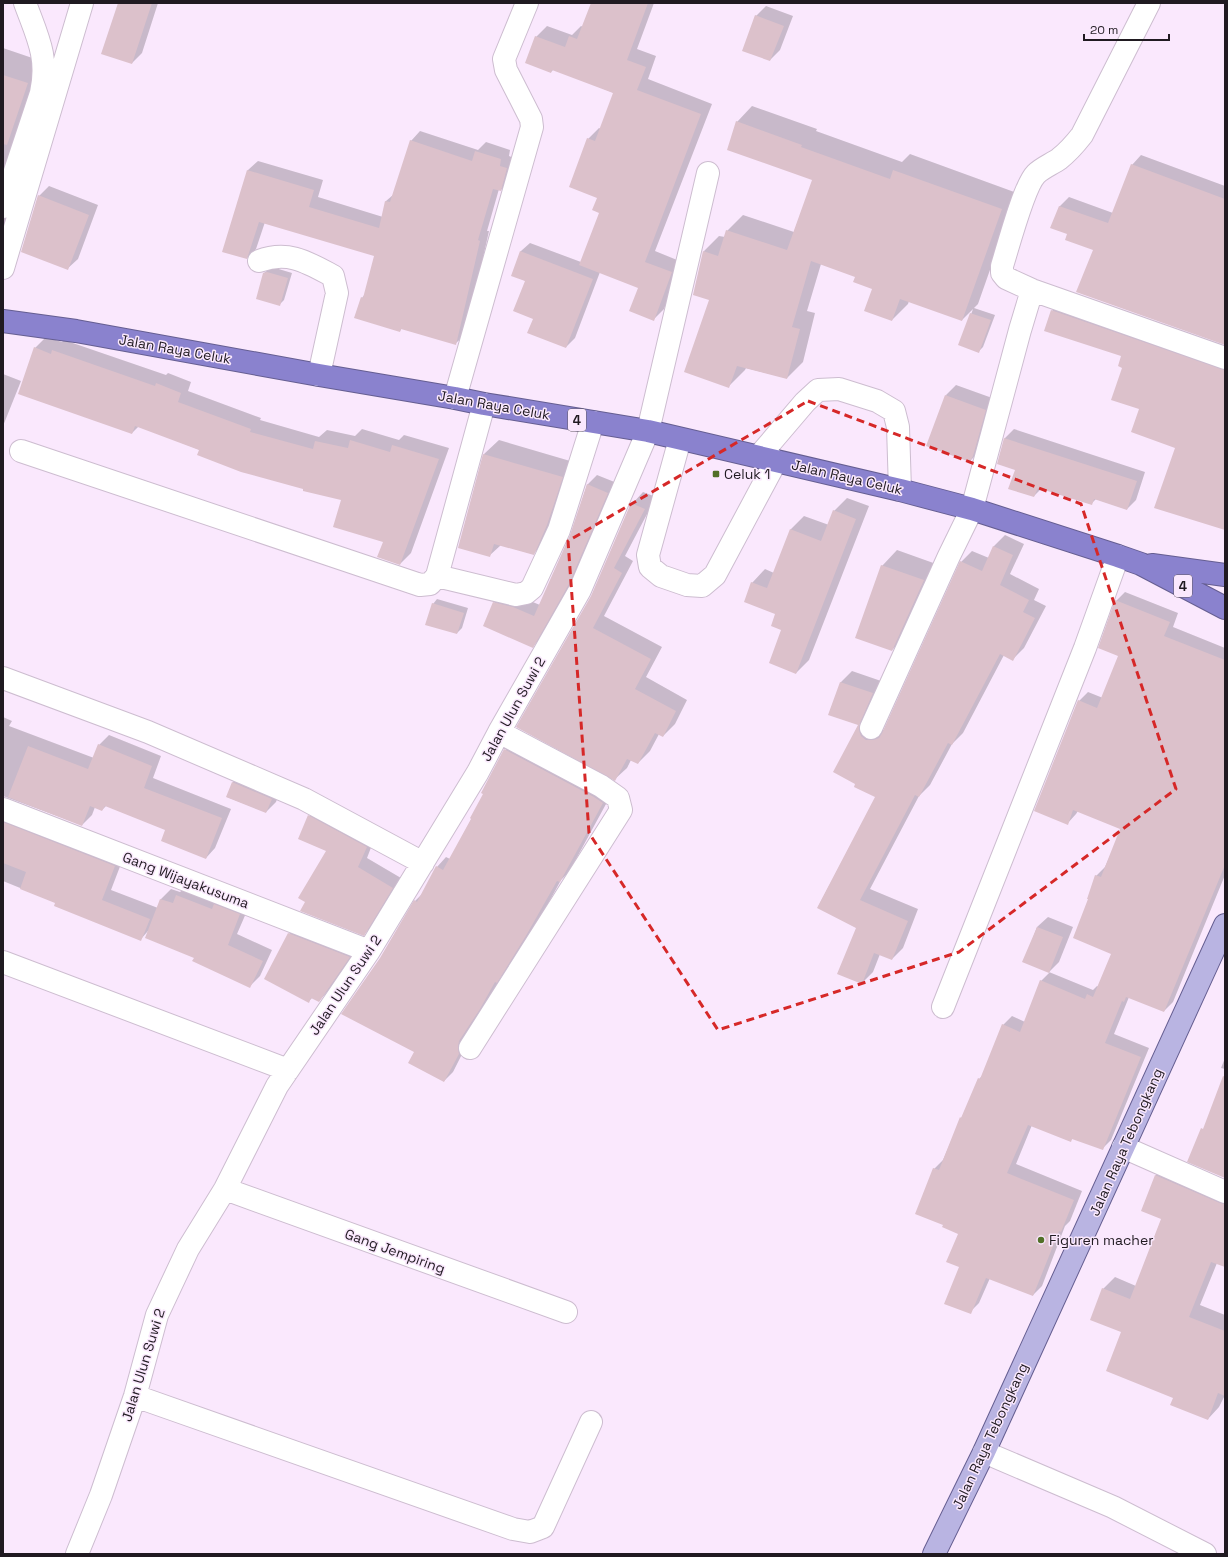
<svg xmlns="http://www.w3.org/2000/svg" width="1228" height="1557" font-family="'Space Grotesk',sans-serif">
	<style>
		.shadow { fill: #0003 }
		.building { fill: #dcc1cb }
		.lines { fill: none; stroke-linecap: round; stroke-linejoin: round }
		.minor-casing { stroke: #cdbdd0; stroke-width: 24 }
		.major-casing { stroke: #655e91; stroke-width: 24 }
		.highway-casing { stroke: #655e91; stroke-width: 24 }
		.minor { stroke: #fff; stroke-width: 22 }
		.major { stroke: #b9b4e2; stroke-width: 22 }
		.highway { stroke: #8a82ce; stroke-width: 22 }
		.marked { fill: none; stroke: #d62828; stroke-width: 3; stroke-dasharray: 8 5; stroke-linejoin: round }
		.poi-dot { fill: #517027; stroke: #fae8fd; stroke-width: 1.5 }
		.labels { text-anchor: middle; stroke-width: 3; stroke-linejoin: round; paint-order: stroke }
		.shield { fill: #fae8fd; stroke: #615863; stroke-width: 1 }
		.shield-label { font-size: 13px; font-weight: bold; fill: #201a21 }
		.street-label { font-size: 14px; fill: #201a21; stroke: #fae8fd }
		.poi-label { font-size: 14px; fill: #201a21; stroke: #fae8fd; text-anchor: start }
	</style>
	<rect width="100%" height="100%" fill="#fae8fd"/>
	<!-- shadow -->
	<path class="shadow" d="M119,3H158L142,53L132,63Z
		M592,3H654L637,49L656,56L648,79L712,104L655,251L682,262L664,309L653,320L639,287L600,272L575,338L566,347L534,318L526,281L512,275L521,251L530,243L581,262L600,213L588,139L599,128L601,129L614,93L554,69L551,72L536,37L547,26L572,35L581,26L583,27Z
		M766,6L793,16L780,50L770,60L756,16Z
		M3,48L47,63L3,236Z
		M752,106L817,129L816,131L902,162L910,154L1017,193L978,304L974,308L995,315L983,347L978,352L960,344L973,309L962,320L909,301L908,304L892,320L873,288L856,276L821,264L807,311L815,313L803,362L787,378L746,368L745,370L729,386L710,299L704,251L719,236L725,237L727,231L743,215L794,232L813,180L737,122Z
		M420,131L478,150L486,142L510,150L509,156L516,159L510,180L501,190L499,189L487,231H489L466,334L456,343L402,328L400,331L362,298L365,294L375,255L265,222L256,249L247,258L248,170L258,161L323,180L318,197L383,217L386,201L393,195L411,141Z
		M1141,155L1225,186V344L1094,249L1069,233L1059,207L1069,197L1113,213L1132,165Z
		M49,186L98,205L78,259L67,269L39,196Z
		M272,267L292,273L284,300L279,305L264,273Z
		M1062,301L1225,359V530L1176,447L1140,408L1123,367L1122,356L1052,311Z
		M46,337L62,342L64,340L166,375L168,373L191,382L188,391L261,418L260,420L319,437L327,430L355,436L362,429L399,440L404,435L449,448L411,553L400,564L384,541L343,499L200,450L139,426L132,433L35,348Z
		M3,374L21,381L3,426Z
		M956,385L995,399L980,451L970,461L946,395Z
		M1014,429L1145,472L1136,500L1127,509L1096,499L1091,504L1042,488L1034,496L1016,469L998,463L1005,438Z
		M499,440L577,463L548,539L533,554L501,545L489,556L484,454Z
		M597,475L617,483L578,574L542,637L533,646L494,603L504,593L523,598L540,605L571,536L587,485Z
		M643,492L656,497L625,556L633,561L604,616L662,647L646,677L687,700L675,724L663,736L659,734L650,751L638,763L631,760L627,768L615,779L518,727L592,597L632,504Z
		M847,498L869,506L809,660L796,673L776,614L752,583L765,569L774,573L791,529L804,516L829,525L834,511Z
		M1005,535L1024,544L1010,574L1039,589L1034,600L1046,606L1024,648L1013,659L1004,655L963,733L952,744L930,785L919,796L870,889L918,909L903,948L892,959L880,954L873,972L862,983L857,928L818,907L876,797L857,783L835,772L860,724L829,714L841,682L852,671L884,682L877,728L884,730L961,562L972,551L989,558L994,546Z
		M897,550L939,565L907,635L892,650L882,566Z
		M1125,592L1178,613L1173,627L1225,648V875L1173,1002L1164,1011L1129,997L1114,1034L1149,1048L1111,1140L1102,1149L1073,1138L1070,1141L1032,1125L1016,1164L1082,1191L1070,1221L1065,1226L1042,1286L1033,1295L990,1278L979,1303L970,1312L960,1267L959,1233L944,1225L934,1169L943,1160L961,1118L964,1115L979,1079L982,1076L1003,1025L1012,1016L1025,1022L1041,981L1050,972L1024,962L1037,927L1048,917L1073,927L1059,962L1049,972L1093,990L1097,986L1099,987L1112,953L1096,876L1105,867L1122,829L1078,811L1076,814L1067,824L1079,701L1088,692L1103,698L1120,655L1116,601Z
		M437,599L468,608L462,628L457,633L433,604Z
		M3,717L12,721L9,726L94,758L99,745L109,735L161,756L153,778L231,809L215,848L206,858L167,829L107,805L102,810L95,807L92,815L82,825L3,796Z
		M515,740L612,793L569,872L561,880L537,924L506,972L501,977L453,1072L444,1081L415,1051L381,958L415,901L422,894L437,867L446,857L450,859L485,794L482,793L505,750Z
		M243,772L281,788L276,802L266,812L227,797L233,782Z
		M3,807L124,856L111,890L158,908L161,899L171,889L180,892L187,886L250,904L237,934L272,950L260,976L250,986L148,931L141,939L57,903L3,881Z
		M318,807L375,837L367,858L401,878L373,925L364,934L306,902L328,850L309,816Z
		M299,923L359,947L329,990L319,1001L313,997L308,1002L289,934Z
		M1225,1058V1069L1221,1068Z
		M1167,1163L1225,1189V1266L1217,1263L1200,1305L1225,1315V1395L1219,1407L1208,1419L1175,1397L1122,1331L1103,1289L1115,1277L1136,1286L1162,1218L1142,1210L1156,1175Z"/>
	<!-- building -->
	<path class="building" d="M118,3H152L132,64L101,54Z
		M591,3H648L627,60L646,67L637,90L701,114L645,262L672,272L654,321L629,311L638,288L579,265L599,213L592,210L597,198L569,187L587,138L595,141L613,93L552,70L551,73L525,63L535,36L565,47L569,36L577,39Z
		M755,15L784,26L770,61L742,51Z
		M3,75L28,83L7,145L3,144Z
		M736,121L802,145L801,147L890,179L893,170L1002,209L962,321L900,299L892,321L864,311L872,289L853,282L855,277L811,261L792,327L800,329L787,379L737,366L729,388L684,372L709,300L693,295L703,251L718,256L726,230L787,250L812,180L727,150Z
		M410,140L472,161L475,151L501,159L500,166L507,168L501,191L493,189L478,240L480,241L456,345L401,329L400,332L354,318L361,297L363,298L374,256L259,222L247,259L222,252L247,170L314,190L309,207L379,228L385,201L390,202Z
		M1131,164L1225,199V345L1076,292L1093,250L1065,240L1067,234L1050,228L1059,206L1108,223Z
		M38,195L89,215L68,270L21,252Z
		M520,251L593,279L566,348L527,333L533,319L513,311L525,281L511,276Z
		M267,272L288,278L280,306L256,299L263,273Z
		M1051,310L1225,370V530L1154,508L1175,448L1131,432L1139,409L1111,400L1122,368L1118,366L1121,356L1044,331Z
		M970,313L991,320L979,353L958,345Z
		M34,347L51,354L52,350L155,386L156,383L181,393L178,402L251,429L250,432L313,449L315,441L348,448L350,440L390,452L392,445L439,459L400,565L377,557L383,542L333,527L341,500L303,491V489L241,472L197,455L199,450L135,426L132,434L18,394Z
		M945,395L986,410L973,456L970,462L926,446Z
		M1004,438L1137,481L1127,510L1094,499L1092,505L1038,488L1034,497L1008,489L1015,470L997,464Z
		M483,454L563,477L547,525L534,555L494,544L490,557L458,548Z
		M587,484L608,493L569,584L533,648L483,626L493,602L513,607L534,616L570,535Z
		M631,503L645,509L614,568L622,573L593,628L651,659L635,689L676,711L663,737L655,733L638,764L627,759L615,781L516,727L591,596Z
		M833,510L856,519L796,674L769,663L781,630L771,626L775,614L744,602L751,582L767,588L790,529L821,541Z
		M993,546L1013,555L1000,585L1029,600L1023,612L1035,618L1013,661L1000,654L952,745L948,743L919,797L915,795L860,900L908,921L892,960L874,953L862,984L837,974L856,928L817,908L875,797L854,787L855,784L833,772L858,725L828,715L840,682L873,693L860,723L859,730L861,736L866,740H873L879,738L882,733L960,561L982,571Z
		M881,565L924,580L892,651L855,638Z
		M1115,600L1170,622L1164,636L1225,660V865L1164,1012L1126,997L1124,1002L1122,1001L1105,1043L1141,1057L1103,1150L1072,1139L1071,1142L1028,1125L1007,1173L1074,1200L1061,1232L1059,1231L1033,1296L986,1278L971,1314L944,1304L959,1267L946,1262L958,1234L942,1227L943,1225L915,1214L933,1168L939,1170L960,1117L961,1118L978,1078L980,1079L1002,1024L1020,1032L1040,980L1085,999L1087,994L1093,997L1111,954L1073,938L1088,899H1087L1095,875L1101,877L1120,829L1073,810L1068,825L1034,811L1078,700L1097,708L1118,656L1098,648Z
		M432,603L464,613L457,634L425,625Z
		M98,744L152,766L144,788L222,818L206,859L161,841L165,830L105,806L102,811L90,806L82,826L8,797L28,746L88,769Z
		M504,749L594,797L603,803L560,882L557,881L527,934L497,983L495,982L480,1009L459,1041L458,1048L459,1054L444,1082L408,1063L414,1052L341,1014L380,958L414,900L417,902L436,866L443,870L471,819L470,818L483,794L481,793Z
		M232,782L272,799L266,813L226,797Z
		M308,815L367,847L358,867L393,888L364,936L300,911L305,902L298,898L326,851L298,839Z
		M3,822L115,866L102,900L150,919L141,941L54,906L55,903L20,889L26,872L3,863Z
		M176,895L212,909L214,904L240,914L228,945L263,961L250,988L192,961L194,958L145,938L160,899L173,903Z
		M1037,927L1063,937L1049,973L1022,962Z
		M288,933L350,957L319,1002L311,998L309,1003L264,979Z
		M1223,1076L1225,1077V1178L1187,1162L1201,1128L1203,1129Z
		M1155,1175L1220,1203L1225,1204V1267L1211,1262L1189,1317L1225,1331V1396L1218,1393L1208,1420L1170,1405L1173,1398L1106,1371L1121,1332L1090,1320L1102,1288L1130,1299L1161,1219L1141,1211Z"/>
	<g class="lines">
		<!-- minor casing -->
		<g class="minor-casing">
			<path id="minor" d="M1149,3L1082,135C1075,144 1068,152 1059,159C1052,164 1042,168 1036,174C1024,186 1008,247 1002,266V273L1006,278L1032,290L1225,358
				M3,207L41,93C49,57 37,36 25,3
				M259,261C288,250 307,262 333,276L337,293L319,375
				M3,268L82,3
				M455,398L532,127L531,119L506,70L504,59L527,3
				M680,439L648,555L650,567L661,576L687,585L702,586L715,575L776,461
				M21,451L420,585L430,584L437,576L484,404
				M759,456L805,402L818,390L839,389L877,401L894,411L898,427L900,490
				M437,576L516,595L526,593L532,588L559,530L593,422
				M3,678L148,732L304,799L423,863
				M871,728L949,556L972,509L1020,330L1032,290
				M3,809L369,951
				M3,962L288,1070
				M943,1007L1085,648L1118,556
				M470,1048L621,810L618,798L601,786L499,732
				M1123,1147L1225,1192
				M225,1189L566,1312
				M135,1396L513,1529L530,1532L543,1527L591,1422
				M984,1452L1113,1507L1205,1554
				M77,1554L101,1495L135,1396L157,1315L188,1249L225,1189L277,1086L369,951L478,772L499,732L580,590L648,431L708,173"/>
		</g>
		<!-- major casing -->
		<g class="major-casing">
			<path id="major" d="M934,1554L984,1452L1225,925"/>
		</g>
		<!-- highway casing -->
		<g class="highway-casing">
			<path id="highway" d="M3,321L76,331L319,375L455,398L484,404L648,431L900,490L972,509L1118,556L1141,564L1225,608
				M1152,565L1225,575"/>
		</g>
		<!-- minor -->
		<use href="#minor" class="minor"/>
		<!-- major -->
		<use href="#major" class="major"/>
		<!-- highway -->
		<use href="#highway" class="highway"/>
	</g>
	<!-- marked area -->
	<path class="marked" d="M808,401L1081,504L1176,789L959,952L718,1030L589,833L568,541Z"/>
	<!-- markers -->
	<g class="poi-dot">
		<rect x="712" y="470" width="8" height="8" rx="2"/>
		<circle cx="1041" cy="1240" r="4"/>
	</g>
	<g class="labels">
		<!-- shield labels -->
		<g class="shield">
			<rect x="568" y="409" width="18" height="22" rx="3"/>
			<rect x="1174" y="575" width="18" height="22" rx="3"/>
		</g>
		<g class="shield-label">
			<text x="577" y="425">4</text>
			<text x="1183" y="591">4</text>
		</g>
		<!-- street labels -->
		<g class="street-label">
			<text transform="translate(175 349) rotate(10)" y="5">Jalan Raya Celuk</text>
			<text transform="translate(494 405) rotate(10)" y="5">Jalan Raya Celuk</text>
			<text transform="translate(847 477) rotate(13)" y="5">Jalan Raya Celuk</text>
			<text transform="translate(513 709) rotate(-61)" y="5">Jalan Ulun Suwi 2</text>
			<text transform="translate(186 880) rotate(21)" y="5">Gang Wijayakusuma</text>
			<text transform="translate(345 985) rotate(-56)" y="5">Jalan Ulun Suwi 2</text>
			<text transform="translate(1126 1142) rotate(-66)" y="5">Jalan Raya Tebongkang</text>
			<text transform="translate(395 1251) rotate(20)" y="5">Gang Jempiring</text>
			<text transform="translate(143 1365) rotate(-73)" y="5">Jalan Ulun Suwi 2</text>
			<text transform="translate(990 1436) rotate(-65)" y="5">Jalan Raya Tebongkang</text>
		</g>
		<!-- poi labels -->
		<g class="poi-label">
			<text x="724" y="479">Celuk 1</text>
			<text x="1049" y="1245">Figuren macher</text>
		</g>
	</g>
	<!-- border -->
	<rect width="1228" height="1557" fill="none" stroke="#201a21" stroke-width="8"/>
	<!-- scale -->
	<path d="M1084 34v6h85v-6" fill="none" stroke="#201a21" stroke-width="2"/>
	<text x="1090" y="34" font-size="12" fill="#201a21" stroke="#fae8fd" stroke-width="3" paint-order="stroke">20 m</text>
</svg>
